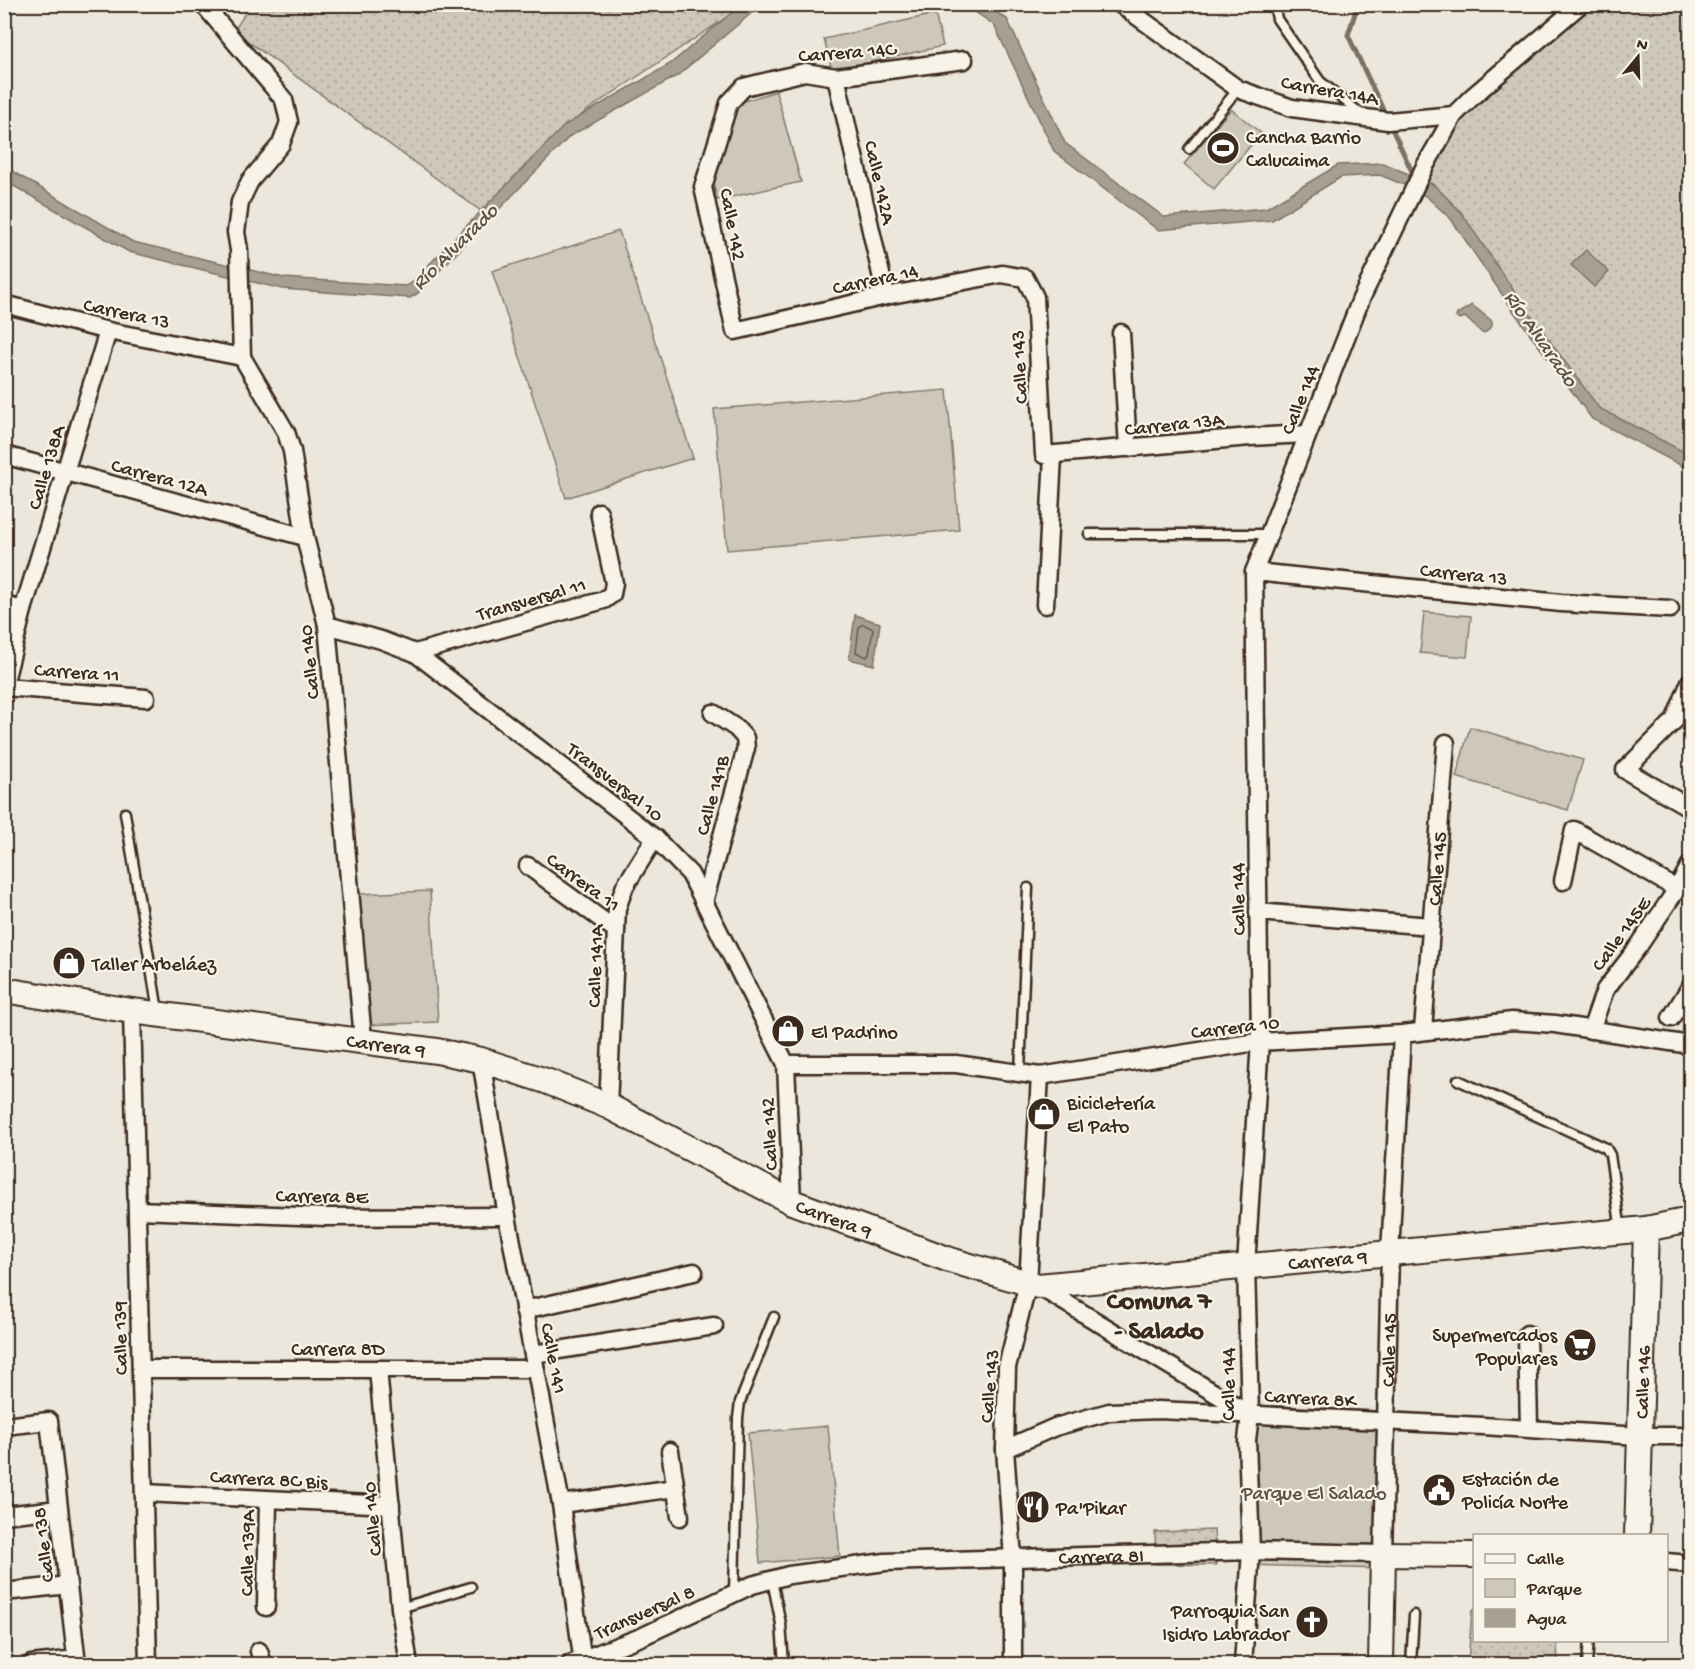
<svg xmlns="http://www.w3.org/2000/svg" width="1695" height="1669" font-family="'Gochi Hand',sans-serif">
	<style>
		.grass { fill: url(#grass-dots); stroke: #84796d; stroke-width: 1.5 }
		.park { fill: #cec8bc; stroke: #84796d; stroke-width: 1.5 }
		.water { fill: #a89f93; stroke: #7c7064; stroke-width: 1.5 }
		.lines { fill: none; stroke-linecap: round; stroke-linejoin: round }
		.shore { stroke: #67594d; stroke-width: 1.5 }
		.stream { stroke: #7c7064; stroke-width: 5 }
		.lane-casing { stroke: #3b2a1e; stroke-width: 13 }
		.street-casing { stroke: #3b2a1e; stroke-width: 21 }
		.secondary-casing { stroke: #3b2a1e; stroke-width: 28 }
		.lane { stroke: #f7f3e8; stroke-width: 8 }
		.street { stroke: #f7f3e8; stroke-width: 16 }
		.secondary { stroke: #f7f3e8; stroke-width: 24 }
		.labels { text-anchor: middle; stroke-width: 4.5; stroke-linejoin: round; paint-order: stroke }
		.street-label { font-size: 20px; fill: #3b2a1e; stroke: #f7f3e8 }
		.poi-label { font-size: 20px; fill: #3b2a1e; stroke: #f7f3e8; text-anchor: start }
		.park-label { font-size: 20px; fill: #605246; stroke: #f7f3e8 }
		.water-label { font-size: 21px; font-style: italic; fill: #615347; stroke: #f7f3e8 }
		.district-label { font-size: 26px; font-weight: bold; fill: #3b2a1e; stroke: #f7f3e8 }
	</style>
	<defs>
		<pattern id="grass-dots" width="8" height="8" patternUnits="userSpaceOnUse" patternTransform="scale(1.5)"><rect width="8" height="8" fill="#cec8bc"/><path d="M2 2h.1M6 6h.1" fill="none" stroke="#b2aca1" stroke-width="1.8" stroke-linecap="round"/></pattern>
	</defs>
	<rect width="100%" height="100%" fill="#ece7dc"/>
	<filter id="ink" filterUnits="userSpaceOnUse"><feTurbulence type="fractalNoise" baseFrequency=".0167" numOctaves="2"/><feDisplacementMap in="SourceGraphic" scale="12" xChannelSelector="R" yChannelSelector="G"/><feConvolveMatrix kernelMatrix="1 2 1 2 8 2 1 2 1" color-interpolation-filters="sRGB"/></filter>
	<g filter="url(#ink)">
		<!-- grass -->
		<path class="grass" d="M250,5H745L586,111L481,211L234,31Z
			M1588,5H1690V462L1595,414L1455,215L1417,183L1454,116Z
			M1214,1530L1216,1565L1156,1564L1155,1532Z
			M1472,1610H1474V1640L1557,1641L1558,1664H1468Z"/>
		<!-- park -->
		<path class="park" d="M935,14L943,46L832,71L824,39Z
			M776,91L801,182L717,200L711,172L735,104Z
			M1231,109L1261,133L1214,189L1184,164Z
			M619,231L693,458L566,498L492,271Z
			M947,390L959,530L727,550L714,409Z
			M1424,612L1471,616L1467,657L1420,653Z
			M1470,727L1583,760L1568,810L1456,777Z
			M430,891L438,1022L366,1025L357,894Z
			M1245,1420L1383,1428L1380,1569L1246,1565Z
			M828,1426L840,1556L760,1563L748,1433Z"/>
		<!-- water -->
		<path class="water" d="M741,5H761L677,76L570,136L417,294L410,298L282,289L129,252L5,181V167L133,242L284,278L406,286L410,284L565,125L670,64Z
			M965,5H985L1007,19L1065,143L1164,217L1266,208L1338,165L1383,163L1434,185L1461,212L1524,306L1599,408L1690,455V470L1592,419L1514,312L1451,219L1427,197L1414,189L1380,175L1341,177L1272,220L1158,230L1054,151L994,25Z
			M1586,250L1609,272L1594,287L1571,265Z
			M1472,305L1492,321V326L1486,332L1482,333L1465,317L1460,319L1456,317L1457,314Z
			M855,615L880,623L874,665L849,659Z"/>
		<g class="lines">
			<!-- shore -->
			<path class="shore" d="M863,624L873,629L869,654L867,657L856,652L859,627Z"/>
			<!-- stream -->
			<path class="stream" d="M1358,4L1348,35L1415,178"/>
			<!-- lane casing -->
			<g class="lane-casing">
				<path id="lane" d="M1274,4L1277,19L1320,81L1360,113
					M1189,149L1238,89
					M1089,534H1268
					M125,813L158,1011
					M1020,1072L1028,888
					M1458,1080L1606,1148L1610,1155L1621,1231
					M772,1580L781,1624L784,1664
					M734,1593L738,1418L740,1402L774,1317
					M400,1608L471,1587
					M1411,1664L1414,1615
					M1587,1664L1589,1640"/>
			</g>
			<!-- street casing -->
			<g class="street-casing">
				<g id="street">
					<path d="M203,4L284,100L289,122L281,144L250,181L240,202L236,232L239,250L242,357L286,432L292,451L305,537L327,625L363,1040"/>
					<path d="M1120,4L1238,89L1292,108L1388,121L1454,115"/>
					<path d="M964,60L836,77L805,72L744,87L729,103L703,187L735,331L886,296L1002,274L1025,278L1035,297L1044,455L1250,437L1307,434"/>
					<path d="M836,77L886,296"/>
					<path d="M4,304L108,331L242,357"/>
					<path d="M1121,333L1128,448"/>
					<path d="M4,455L305,537"/>
					<path d="M1254,572L1561,603L1670,609"/>
					<path d="M4,605L23,610"/>
					<path d="M1045,605L1053,456"/>
					<path d="M327,625L381,640L415,653L655,838L690,874L786,1064L792,1202"/>
					<path d="M415,653L604,600L612,594L614,583L599,512"/>
					<path d="M1690,682L1674,721L1625,770L1690,808"/>
					<path d="M4,685L23,610L108,331"/>
					<path d="M4,687L146,698"/>
					<path d="M528,866L616,930"/>
					<path d="M1563,881L1574,830L1677,889"/>
					<path d="M704,902L746,748L745,738L736,728L713,713"/>
					<path d="M1258,912L1431,926"/>
					<path d="M132,1011L148,1664"/>
					<path d="M1671,1018L1690,987"/>
					<path id="s1" d="M1423,1030L1446,743"/>
					<path d="M1591,1030L1605,990L1638,947L1677,889L1690,865"/>
					<path d="M481,1060L507,1216L561,1504L583,1664"/>
					<path d="M786,1064H956L1040,1076L1257,1042L1402,1034L1512,1021L1555,1024L1690,1045"/>
					<path d="M608,1106L617,908L625,886L655,838"/>
					<path d="M137,1210L326,1217L507,1216"/>
					<path d="M1038,1286L1249,1414"/>
					<path d="M524,1310L694,1272"/>
					<path d="M1527,1334L1529,1428"/>
					<path d="M533,1354L714,1326"/>
					<path d="M141,1369H535"/>
					<path d="M378,1369L400,1608L409,1664"/>
					<path d="M4,1426L49,1421L77,1664"/>
					<path d="M1005,1449L1055,1427L1109,1412L1159,1410L1483,1426L1639,1436H1690"/>
					<path d="M670,1451L680,1517"/>
					<path d="M144,1493L391,1505"/>
					<path d="M561,1504L675,1488"/>
					<path d="M4,1515L59,1509"/>
					<path d="M1666,1562L1690,1564"/>
					<path d="M4,1592L68,1585"/>
					<path d="M266,1607L268,1500"/>
					<path d="M259,1651L263,1664"/>
					<path d="M31,1664L77,1659"/>
					<path id="s2" d="M570,1664L641,1637L752,1585L789,1575L885,1562L1251,1551L1383,1554L1390,1253L1402,1034"/>
					<path d="M1013,1664V1559L1005,1449L1007,1367L1028,1283L1040,1076"/>
					<path d="M1243,1664L1251,1551L1247,1440L1250,1415L1246,1266L1260,1041L1254,572L1361,299L1425,166L1454,115L1473,96L1581,4"/>
				</g>
			</g>
			<!-- secondary casing -->
			<g class="secondary-casing">
				<g id="secondary">
					<path id="s3" d="M4,990L132,1011L437,1051L481,1060L546,1081L608,1106L792,1202L950,1260L1038,1286L1646,1229L1690,1220"/>
					<path id="s4" d="M1637,1536L1646,1229"/>
					<path d="M1381,1664L1383,1554L1474,1555"/>
				</g>
			</g>
			<!-- lane -->
			<use href="#lane" class="lane"/>
			<!-- street -->
			<use href="#street" class="street"/>
			<!-- secondary -->
			<use href="#secondary" class="secondary"/>
		</g>
	</g>
	<!-- icons -->
	<defs>
		<g id="stadium-disc" transform="scale(1.725)"><circle r="9.5" fill="#3b2a1e" stroke="#f7f3e8"/><path d="M0-5a6.5 5 0 1 0 0 10a6.5 5 0 1 0 0-10ZM-3.5-1.8h7v3.6h-7Z" fill="#fff"/></g>
		<g id="shop-disc" transform="scale(1.725)"><circle r="9.5" fill="#3b2a1e" stroke="#f7f3e8"/><path d="M-5-2.5h2.3a2.7 3.5 0 0 1 5.4 0H5L5.5 6h-11ZM-1.5-2.5h3a1.5 2.3 0 0 0-3 0Z" fill="#fff"/></g>
		<g id="supermarket-disc" transform="scale(1.725)"><circle r="9.5" fill="#3b2a1e" stroke="#f7f3e8"/><path d="M-6-5.5h2.5l.6 2H6L4.5 2H-2.5L-4.4-4H-6ZM-1.5 3.2a1.3 1.3 0 1 0 .1 0ZM3 3.2a1.3 1.3 0 1 0 .1 0Z" fill="#fff"/></g>
		<g id="civic-disc" transform="scale(1.725)"><circle r="9.5" fill="#3b2a1e" stroke="#f7f3e8"/><path d="M-.6-6.5H3V-4.5H.6V-3L4-1V1h2V6H-6V1h2V-1L-.6-3ZM-1.2 2.5V6h2.4V2.5Z" fill="#fff"/></g>
		<g id="restaurant-disc" transform="scale(1.725)"><circle r="9.5" fill="#3b2a1e" stroke="#f7f3e8"/><path d="M-5-6h1v4h1v-4h1v4h1v-4h1v5L-1.5 .5V6h-2V.5L-5-1ZM5-6V6H3V1.5H1.5Q1.5-4 5-6Z" fill="#fff"/></g>
		<g id="church-disc" transform="scale(1.725)"><circle r="9.5" fill="#3b2a1e" stroke="#f7f3e8"/><path d="M-1.2-6h2.4v3.5h3.3v2.4h-3.3V6h-2.4V-.1h-3.3v-2.4h3.3Z" fill="#fff"/></g>
	</defs>
	<g fill-rule="evenodd">
		<use href="#stadium-disc" x="1223" y="148"/>
		<use href="#shop-disc" x="69" y="963"/>
		<use href="#shop-disc" x="788" y="1031"/>
		<use href="#shop-disc" x="1044" y="1114"/>
		<use href="#supermarket-disc" x="1580" y="1345"/>
		<use href="#civic-disc" x="1439" y="1490"/>
		<use href="#restaurant-disc" x="1033" y="1507"/>
		<use href="#church-disc" x="1312" y="1622"/>
	</g>
	<g class="labels">
		<!-- street labels -->
		<g class="street-label">
			<text transform="translate(847 51) rotate(-4)" y="7">Carrera 14C</text>
			<text transform="translate(1330 89) rotate(10)" y="7">Carrera 14A</text>
			<text transform="translate(881 182) rotate(77)" y="7">Calle 142A</text>
			<text transform="translate(734 224) rotate(79)" y="7">Calle 142</text>
			<text transform="translate(875 278) rotate(-12)" y="7">Carrera 14</text>
			<text transform="translate(127 312) rotate(12)" y="7">Carrera 13</text>
			<text transform="translate(1018 367) rotate(-93)" y="7">Calle 143</text>
			<text transform="translate(1299 399) rotate(-68)" y="7">Calle 144</text>
			<text transform="translate(1174 423) rotate(-6)" y="7">Carrera 13A</text>
			<text transform="translate(45 467) rotate(-73)" y="7">Calle 138A</text>
			<text transform="translate(160 476) rotate(15)" y="7">Carrera 12A</text>
			<text transform="translate(1464 573) rotate(6)" y="7">Carrera 13</text>
			<text transform="translate(531 598) rotate(-16)" y="7">Transversal 11</text>
			<text transform="translate(308 662) rotate(-96)" y="7">Calle 140</text>
			<text transform="translate(77 671) rotate(4)" y="7">Carrera 11</text>
			<text transform="translate(616 781) rotate(38)" y="7">Transversal 10</text>
			<text transform="translate(711 795) rotate(-75)" y="7">Calle 141B</text>
			<text dy="7" stroke="none"><textPath href="#s1" startOffset="162">Calle 145</textPath></text>
			<text transform="translate(584 881) rotate(36)" y="7">Carrera 11</text>
			<text transform="translate(1237 899) rotate(-91)" y="7">Calle 144</text>
			<text transform="translate(1620 933) rotate(-54)" y="7">Calle 145E</text>
			<text transform="translate(594 966) rotate(-88)" y="7">Calle 141A</text>
			<text transform="translate(1235 1026) rotate(-7)" y="7">Carrera 10</text>
			<text dy="7" stroke="none"><textPath href="#s3" startOffset="386">Carrera 9</textPath></text>
			<text transform="translate(768 1134) rotate(-93)" y="7">Calle 142</text>
			<text transform="translate(322 1195) rotate(1)" y="7">Carrera 8E</text>
			<text dy="7" stroke="none"><textPath href="#s3" startOffset="870">Carrera 9</textPath></text>
			<text dy="7" stroke="none"><textPath href="#s3" startOffset="1376">Carrera 9</textPath></text>
			<text transform="translate(119 1338) rotate(-91)" y="7">Calle 139</text>
			<text x="338" y="1355">Carrera 8D</text>
			<text dy="7" stroke="none"><textPath href="#s2" startOffset="1036">Calle 145</textPath></text>
			<text transform="translate(555 1358) rotate(79)" y="7">Calle 141</text>
			<text dy="7" stroke="none"><textPath href="#s4" startOffset="154">Calle 146</textPath></text>
			<text transform="translate(1227 1384) rotate(-90)" y="7">Calle 144</text>
			<text transform="translate(988 1386) rotate(-85)" y="7">Calle 143</text>
			<text transform="translate(1310 1397) rotate(3)" y="7">Carrera 8K</text>
			<text transform="translate(269 1478) rotate(3)" y="7">Carrera 8C Bis</text>
			<text transform="translate(371 1519) rotate(-95)" y="7">Calle 140</text>
			<text transform="translate(42 1545) rotate(-97)" y="7">Calle 138</text>
			<text transform="translate(246 1553) rotate(-89)" y="7">Calle 139A</text>
			<text dy="7" stroke="none"><textPath href="#s2" startOffset="550">Carrera 8I</textPath></text>
			<text transform="translate(644 1611) rotate(-24)" y="7">Transversal 8</text>
		</g>
		<!-- poi labels -->
		<g class="poi-label">
			<text x="1246" y="143">Cancha Barrio<tspan x="1246" dy="23">Calucaima</tspan></text>
			<text x="92" y="970">Taller Arbeláez</text>
			<text x="811" y="1038">El Padrino</text>
			<text x="1067" y="1109">Bicicletería<tspan x="1067" dy="23">El Pato</tspan></text>
			<text x="1557" y="1341" text-anchor="end">Supermercados<tspan x="1557" dy="23">Populares</tspan></text>
			<text x="1462" y="1485">Estación de<tspan x="1462" dy="23">Policía Norte</tspan></text>
			<text x="1056" y="1514">Pa'Pikar</text>
			<text x="1289" y="1617" text-anchor="end">Parroquia San<tspan x="1289" dy="23">Isidro Labrador</tspan></text>
		</g>
		<!-- park labels -->
		<g class="park-label">
			<text x="1314" y="1499">Parque El Salado</text>
		</g>
		<!-- water labels -->
		<g class="water-label">
			<text transform="translate(454 246) rotate(-45)" y="7">Río Alvarado</text>
			<text transform="translate(1542 338) rotate(55)" y="7">Río Alvarado</text>
		</g>
		<!-- district labels -->
		<g class="district-label">
			<text x="1159" y="1308">Comuna 7<tspan x="1159" dy="30">- Salado</tspan></text>
		</g>
	</g>
	<!-- margin -->
	<rect width="1695" height="1669" fill="none" stroke="#f7f3e8" stroke-width="24"/>
	<rect x="12" y="12" width="1671" height="1645" fill="none" stroke="#3b2a1e" stroke-width="2" filter="url(#ink)"/>
	<!-- legend -->
	<rect x="1473" y="1534" width="195" height="108" fill="#f7f3e8" stroke="#aca397" stroke-width="1.5"/>
	<rect x="1485" y="1554" width="30" height="9" fill="#f7f3e8" stroke="#aca397" stroke-width="1.5"/>
	<text x="1527" y="1564" font-size="18" fill="#3b2a1e">Calle</text>
	<rect x="1485" y="1579" width="30" height="18" fill="#cec8bc" stroke="#aca397" stroke-width="1.5"/>
	<text x="1527" y="1594" font-size="18" fill="#3b2a1e">Parque</text>
	<rect x="1485" y="1609" width="30" height="18" fill="#a89f93" stroke="#aca397" stroke-width="1.5"/>
	<text x="1527" y="1624" font-size="18" fill="#3b2a1e">Agua</text>
	<!-- north arrow -->
	<g transform="translate(1638 57) rotate(19)" stroke="#f7f3e8" stroke-width="4.5" paint-order="stroke">
	<path d="M0-4.5L10 22L0 15L-10 22Z" fill="#3b2a1e"/>
	<text y="-9" font-size="16" font-weight="bold" text-anchor="middle" fill="#3b2a1e">N</text>
	</g>
</svg>
